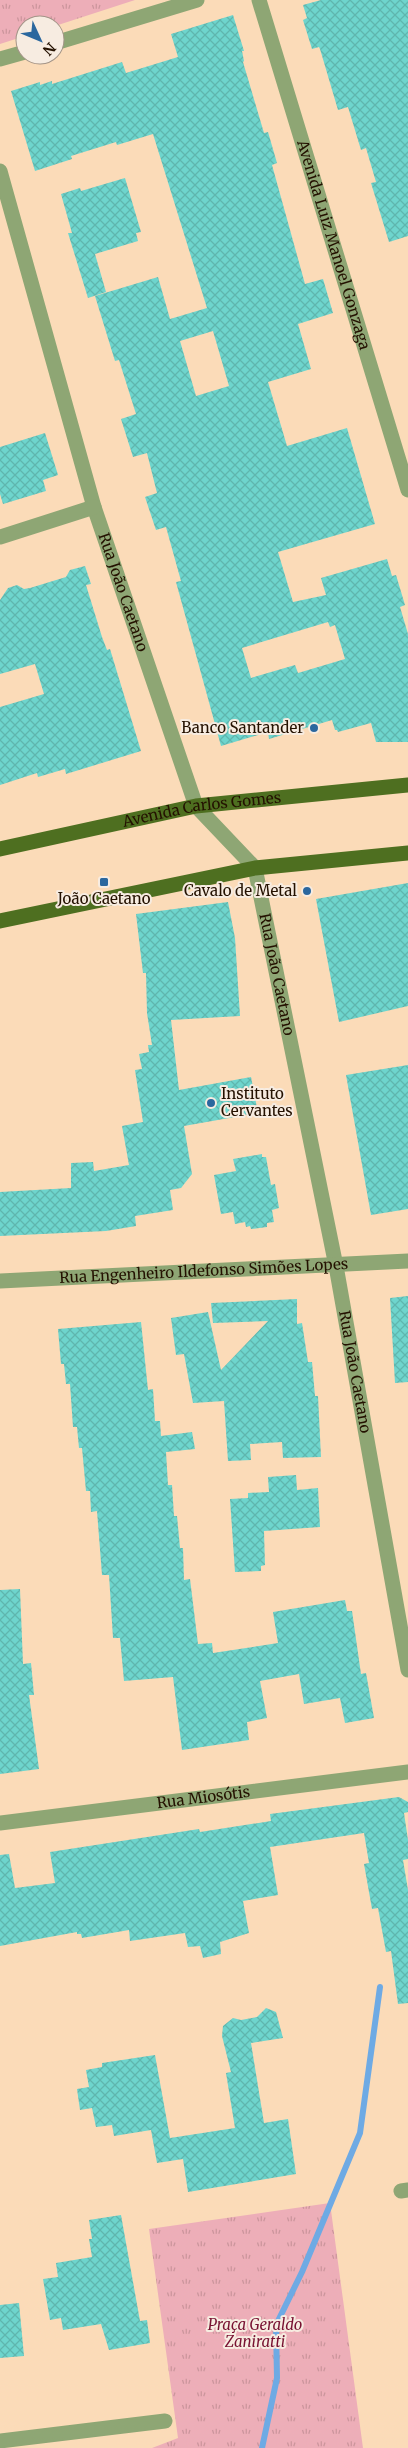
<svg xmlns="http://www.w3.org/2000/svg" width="408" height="2448" font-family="Merriweather,serif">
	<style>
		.park { fill: url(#park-tufts) }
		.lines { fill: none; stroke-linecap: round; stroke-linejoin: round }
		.stream { stroke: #6eaae4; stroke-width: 6 }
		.building { fill: url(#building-cross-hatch); fill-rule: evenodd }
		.minor { stroke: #8ea674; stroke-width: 15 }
		.major { stroke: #4e6f20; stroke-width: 15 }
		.poi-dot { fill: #2b679e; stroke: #f7ece1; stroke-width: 2 }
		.labels { text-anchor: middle; stroke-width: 4; stroke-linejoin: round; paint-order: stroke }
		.street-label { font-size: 15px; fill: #241100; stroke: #f7ece1 }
		.poi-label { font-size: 15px; fill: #241100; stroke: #f7ece1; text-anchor: end }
		.park-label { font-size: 15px; font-style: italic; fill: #781232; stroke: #f7ece1 }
	</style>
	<defs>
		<pattern id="park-tufts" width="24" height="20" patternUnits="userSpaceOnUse" patternTransform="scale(1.25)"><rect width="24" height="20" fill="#edaeb8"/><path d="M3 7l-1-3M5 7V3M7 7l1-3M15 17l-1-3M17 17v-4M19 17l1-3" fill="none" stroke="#cb959c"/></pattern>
		<pattern id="building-cross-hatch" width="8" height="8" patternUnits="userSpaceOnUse" patternTransform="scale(1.25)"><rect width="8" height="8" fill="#6ed5cd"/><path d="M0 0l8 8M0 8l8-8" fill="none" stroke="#5fb6ae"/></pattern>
	</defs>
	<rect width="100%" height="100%" fill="#fbdbb8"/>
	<!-- park -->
	<path class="park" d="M0,0H135L55,26L25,25V36L0,44Z
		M330,2203L363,2448H152L178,2438L149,2229Z"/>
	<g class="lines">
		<!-- stream -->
		<path class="stream" d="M262,2448L277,2378L276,2325L302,2272L360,2133L380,1987"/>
	</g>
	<!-- building -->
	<path class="building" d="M321,0H408V236L389,242L371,183L376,182L366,148L361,150L348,107L338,110L320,49L319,47L312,49L303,20L307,18L303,5Z
		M233,15L244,51H242L244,61L243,62L264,133L268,132L277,163L272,165L305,284L323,279L333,313L298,324L311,369L268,382L287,446L347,428L375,524L278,552L293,602L326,595L321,578L387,559L392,576L396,575L405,605L400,607L408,634V742H376L371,723L338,732L337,730H335L332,720L269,739L268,732L221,746L176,582L181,581L166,527L156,530L145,497L157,493L147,453L133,457L121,419L136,414L119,360L115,361L95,296L158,277L170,319L207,308L153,134L117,145L116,142L71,156L72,159L35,171L11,91L40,82V85L52,81V84L122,62L126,73L178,57L171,34ZM213,331L229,386L196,396L180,341ZM328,622L330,627L335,625L345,659L298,673L295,665L251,678L242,648Z
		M125,178L141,232L136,233L138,241L95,254L106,292L88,298L68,233H72L61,194L80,188L81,191Z
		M45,433L58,475L43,480L46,491L3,504L0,494V447Z
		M85,566L91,584L86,585L102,637L107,650L110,649L141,751L66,774L65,769L38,777L37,773L0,785V707L44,694L35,664L0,674V600L8,588L17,585L24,589L30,588L66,577L70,570Z
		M408,883V1006L339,1022L316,899Z
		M228,902L235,938L240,1016L171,1020L179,1090L251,1077L258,1113L184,1126L192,1174L181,1188L170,1190L173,1210L135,1216L136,1226L106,1231L0,1236V1192L71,1188V1163L93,1162L94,1171L129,1165L122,1126L143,1122L135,1070L142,1069L139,1054L149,1052L148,1045H152L147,1013L146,973H143L136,914Z
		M408,1065V1209L371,1215L346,1075Z
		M262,1154V1157H266L271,1185L275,1184L279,1208L272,1210L274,1222L267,1223V1227L251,1229L250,1226L246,1227L245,1222L235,1224L233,1212L221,1214L214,1175L236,1171L233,1159Z
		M408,1296V1382L395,1383L390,1298Z
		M297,1299V1324L302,1323L308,1362H312L315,1396H318L321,1457L283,1458L282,1442L250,1444L251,1460L228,1461L224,1401L193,1403L184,1354L176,1355L171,1318L208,1312L221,1370L268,1321L213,1323L211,1303Z
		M141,1322L148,1390L153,1389L155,1421H160L161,1436L192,1432L195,1449L166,1452L168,1485H172L174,1516H177L180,1548H183L184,1580L190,1579L198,1644L212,1643L213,1653L278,1643L273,1612L345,1600L347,1611H352L361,1674L366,1673L374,1718L345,1723L340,1698L304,1704L299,1674L260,1681L267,1718L247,1722L249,1740L182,1750L173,1677L124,1681L120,1638H113L109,1575H102L97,1511L91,1512L90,1491H86L82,1448H79L77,1427H73L70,1384H66L64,1364H61L58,1329Z
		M296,1475L297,1490L318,1488L320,1527L264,1531L265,1565L261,1566V1571L235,1572L230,1499L248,1498V1493L269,1492L268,1477Z
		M20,1589L23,1664L31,1663L34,1695H29L39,1769L0,1774V1590Z
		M399,1797L408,1802V1812L404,1813L408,1840V1859L403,1860L408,1890V2003L398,2004L391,1951L386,1952L378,1908L372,1909L364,1864L369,1863L364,1833L270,1847L278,1895L243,1901L249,1933L220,1942L221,1954L203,1958L200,1946L188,1947L185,1933L130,1941L129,1930L82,1938L81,1934H77V1932L0,1946V1855L9,1854L15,1888L55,1883L50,1852L199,1829L200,1832L271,1821L270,1814Z
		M266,2008L276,2012L283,2038L251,2043L264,2123L288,2119L296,2174L188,2192L183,2159L157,2163L151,2130L114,2136L112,2125L96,2127L92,2108L80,2110L77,2089L89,2087L86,2070L102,2067V2063L155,2055L170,2138L235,2128L226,2073L231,2072L222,2036L223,2026L233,2018L241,2020L257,2017Z
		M121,2215L140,2321L147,2320L150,2343L109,2350L101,2324L63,2330L61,2318L50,2320L43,2279L58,2277L56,2263L92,2257L89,2239H92L89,2220Z
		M19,2303L24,2356L0,2358V2305Z"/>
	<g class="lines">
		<!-- minor -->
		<g class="minor">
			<path id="s1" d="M259,0L408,490"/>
			<path d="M55,43L197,0"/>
			<path d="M0,59L25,52"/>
			<path id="s2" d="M0,171L94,507L196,806L255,868L336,1266L408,1670"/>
			<path d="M0,537L94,507"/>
			<path id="s3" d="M0,1281L408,1261"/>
			<path id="s4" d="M0,1823L408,1772"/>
			<path d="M401,2191L408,2190"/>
			<path d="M0,2441L165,2421"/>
		</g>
		<!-- major -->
		<g class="major">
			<path id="s5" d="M0,849L196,806L408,785"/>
			<path d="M0,921L255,868L408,853"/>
		</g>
	</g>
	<!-- markers -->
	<g class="poi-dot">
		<circle cx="314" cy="728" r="5"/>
		<rect x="99" y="877" width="10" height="10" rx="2.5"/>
		<circle cx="307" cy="891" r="5"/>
		<circle cx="211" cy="1103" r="5"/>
	</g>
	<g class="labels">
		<!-- street labels -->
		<g class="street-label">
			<text dy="5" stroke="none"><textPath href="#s1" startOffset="256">Avenida Luiz Manoel Gonzaga</textPath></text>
			<text dy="5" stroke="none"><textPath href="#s2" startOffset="439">Rua João Caetano</textPath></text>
			<text dy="5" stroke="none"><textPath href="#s5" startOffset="206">Avenida Carlos Gomes</textPath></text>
			<text dy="5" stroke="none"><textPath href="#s2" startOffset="859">Rua João Caetano</textPath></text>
			<text dy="5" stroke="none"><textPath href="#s3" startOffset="204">Rua Engenheiro Ildefonso Simões Lopes</textPath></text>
			<text dy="5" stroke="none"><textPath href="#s2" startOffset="1264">Rua João Caetano</textPath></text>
			<text dy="5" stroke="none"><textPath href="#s4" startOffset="205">Rua Miosótis</textPath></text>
		</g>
		<!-- poi labels -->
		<g class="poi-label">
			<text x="304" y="733">Banco Santander</text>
			<text x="297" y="896">Cavalo de Metal</text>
			<text x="104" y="904" text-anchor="middle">João Caetano</text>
			<text x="221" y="1099" text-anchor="start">Instituto<tspan x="221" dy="17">Cervantes</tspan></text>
		</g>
		<!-- park labels -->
		<g class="park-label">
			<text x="255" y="2330">Praça Geraldo<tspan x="255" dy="17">Zaniratti</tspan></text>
		</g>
	</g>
	<!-- north arrow -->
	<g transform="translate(40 40) rotate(134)"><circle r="24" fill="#f7ece1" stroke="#a39487"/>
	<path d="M0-4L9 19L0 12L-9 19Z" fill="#2b679e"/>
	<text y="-8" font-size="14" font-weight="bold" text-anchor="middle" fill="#241100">N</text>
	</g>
</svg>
